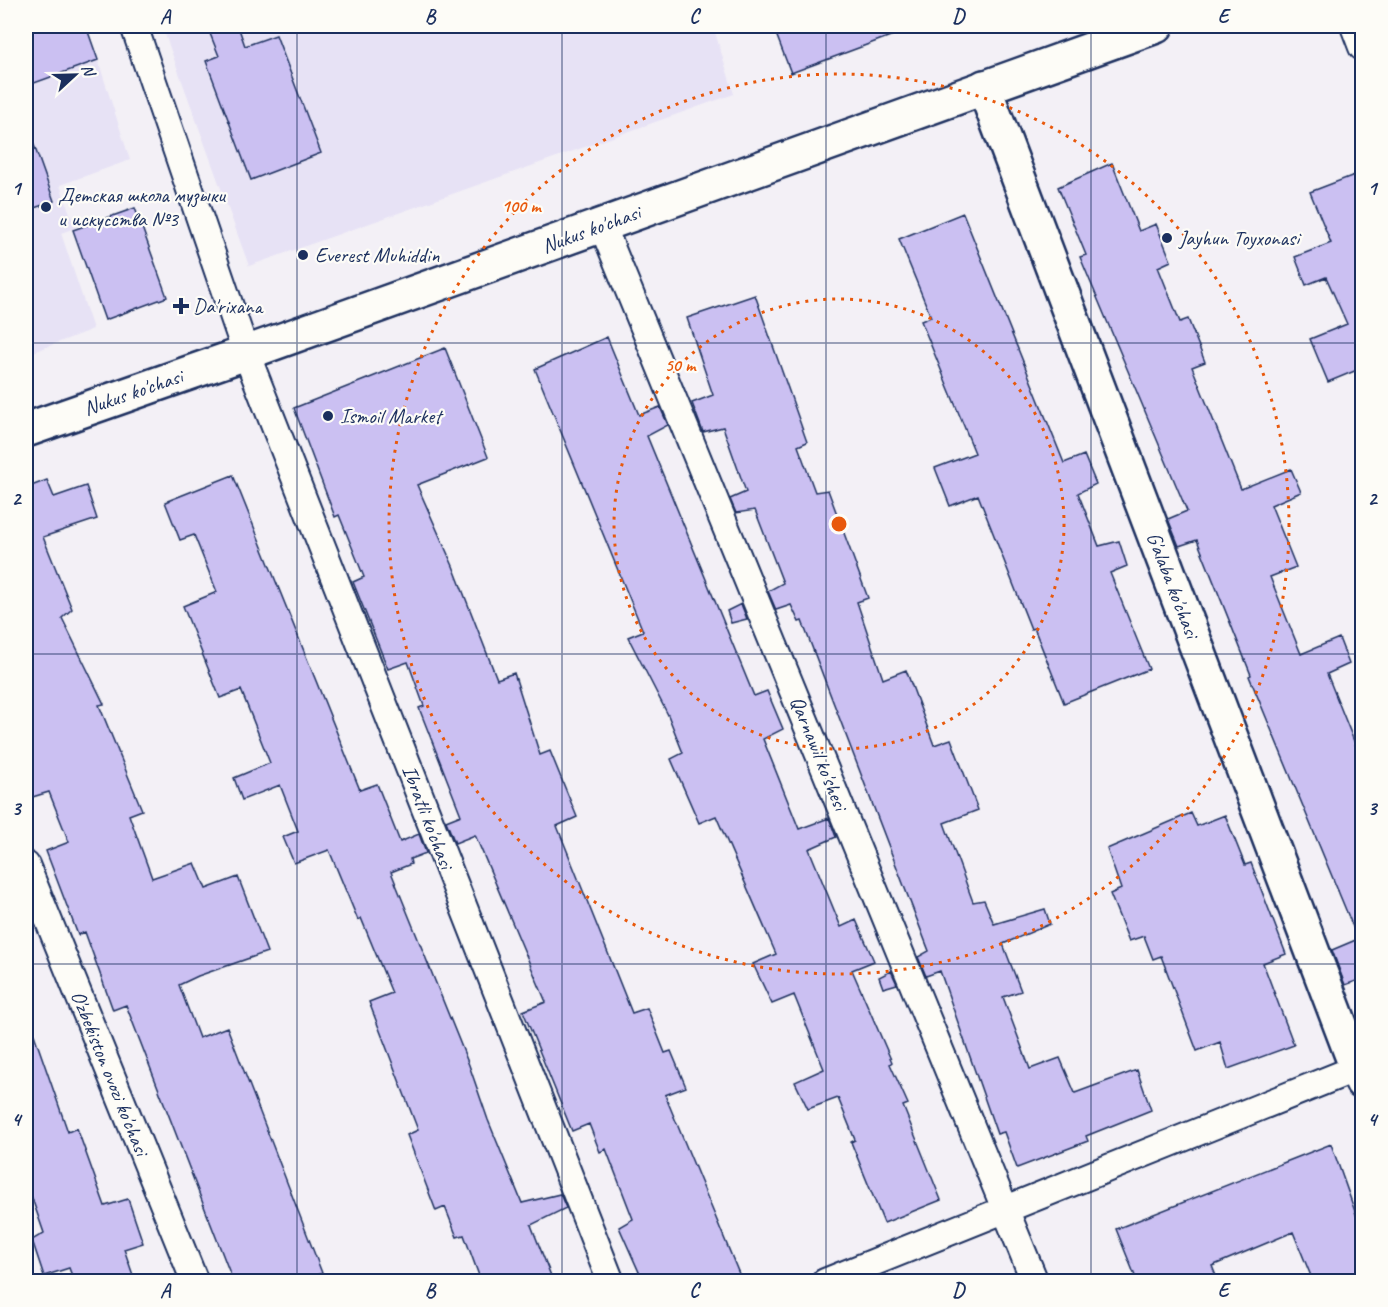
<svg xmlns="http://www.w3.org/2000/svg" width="1388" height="1307" font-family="Caveat,sans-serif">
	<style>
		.built { fill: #e7e2f5 }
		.building { fill: #cbc0f2; stroke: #1b2f5e; stroke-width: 1.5 }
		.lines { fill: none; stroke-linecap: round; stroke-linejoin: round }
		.minor-casing { stroke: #1b2f5e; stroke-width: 30 }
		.tertiary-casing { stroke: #1b2f5e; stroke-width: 38 }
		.secondary-casing { stroke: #1b2f5e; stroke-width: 38 }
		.minor { stroke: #fdfcf7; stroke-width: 26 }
		.tertiary { stroke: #fdfcf7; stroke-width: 33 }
		.secondary { stroke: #fdfcf7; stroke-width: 33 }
		.grid { fill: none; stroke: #1b2f5e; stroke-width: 1.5; stroke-opacity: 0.55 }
		.ring { fill: none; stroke: #e8590c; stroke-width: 3; stroke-dasharray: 3 6 }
		.poi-dot { fill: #1b2f5e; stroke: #fdfcf7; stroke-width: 2 }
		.labels { text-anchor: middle; stroke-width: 4.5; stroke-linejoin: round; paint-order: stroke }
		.poi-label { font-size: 21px; fill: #1b2f5e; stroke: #fdfcf7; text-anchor: start }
		.street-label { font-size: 21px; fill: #1b2f5e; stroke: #fdfcf7 }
		.centre { fill: #e8590c; stroke: #fdfcf7; stroke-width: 3 }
		.ring-label { font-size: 18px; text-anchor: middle; font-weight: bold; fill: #e8590c; stroke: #fdfcf7; stroke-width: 4.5; stroke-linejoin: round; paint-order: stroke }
		.neatline { fill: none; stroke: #1b2f5e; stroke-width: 2 }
		.grid-label { font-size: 20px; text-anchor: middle; font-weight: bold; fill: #1b2f5e }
	</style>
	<rect width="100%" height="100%" fill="#f3f0f6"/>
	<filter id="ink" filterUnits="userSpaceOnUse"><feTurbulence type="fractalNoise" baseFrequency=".0167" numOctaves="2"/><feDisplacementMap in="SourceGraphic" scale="12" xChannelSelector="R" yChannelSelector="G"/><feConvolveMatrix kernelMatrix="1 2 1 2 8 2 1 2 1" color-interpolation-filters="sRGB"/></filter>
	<g filter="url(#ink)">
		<!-- built -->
		<path class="built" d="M26,26H87L130,160L60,185L75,228L61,233L93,329L26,355Z
			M162,26H713L734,94L249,266Z"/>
		<!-- building -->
		<path class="building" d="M26,26H86L98,60L26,86Z
			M207,26H238L245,46L276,35L321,153L251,180L206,61L219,56Z
			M773,26H911L912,28L791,73Z
			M29,131L54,201L26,211V132Z
			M1112,163L1139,231L1156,224L1171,261L1158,267L1180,322L1188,319L1205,362L1192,367L1241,489L1291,469L1301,492L1271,505L1296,567L1270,577L1301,654L1339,638L1349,664L1327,674L1362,761V979L1345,985L1332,950L1358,939L1249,676L1251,675L1197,540L1179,546L1168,519L1187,511L1080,257L1086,255L1058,187Z
			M1362,172V368L1328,382L1310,339L1347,324L1326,277L1306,285L1295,257L1331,243L1310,192Z
			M135,208L167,297L105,320L73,230Z
			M963,213L1064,463L1084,455L1096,484L1078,493L1099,546L1119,541L1127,566L1110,573L1149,669L1064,703L1034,628L1031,629L978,495L950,506L935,468L975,453L921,321L931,317L899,239Z
			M755,295L807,442L798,446L815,492L828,490L868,598L857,602L883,679L906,670L934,745L951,739L978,810L944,823L973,902L984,900L994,924L1045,909L1050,924L1003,944L1021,991L1003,997L1030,1069L1060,1058L1075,1093L1137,1070L1151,1110L1086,1136L1088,1141L1017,1168L1004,1132L997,1134L940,971L926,976L918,957L929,951L802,621L799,622L791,605L776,610L768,591L783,583L755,510L736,513L730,499L746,492L723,427L703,432L692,403L713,395L687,318Z
			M607,337L639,415L660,407L668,425L647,436L754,696L767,691L783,729L763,739L799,829L829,818L836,837L809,849L841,927L856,920L874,961L852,970L892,1062L890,1064L908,1104L903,1106L941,1200L884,1223L851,1142L855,1140L838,1098L808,1109L795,1082L824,1069L794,995L772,1004L753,964L776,954L716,816L699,823L671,759L683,753L668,715L628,637L643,631L535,369Z
			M445,348L488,457L417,485L453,566L497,679L514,673L540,755L550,751L577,817L557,826L632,1013L647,1008L665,1053L671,1051L686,1087L665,1095L742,1281H643L619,1227L633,1219L606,1149L600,1152L589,1124L572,1131L523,1011L546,1002L475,835L455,843L446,821L461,815L419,708L424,706L408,662L388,669L353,582L364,577L339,515L335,517L294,408Z
			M233,475L360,790L377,784L400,842L419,834L426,853L410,859L411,864L391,872L469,1065L488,1120L522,1203L560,1194L566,1208L531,1225L553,1281H481L464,1235L457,1237L445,1207L436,1211L407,1135L418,1130L369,1002L392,993L361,918L358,920L329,850L294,863L283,837L298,831L280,785L242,800L234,778L270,763L241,690L220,698L183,606L217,592L194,535L180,540L165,502Z
			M47,480L54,497L86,486L97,519L43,537L72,609L62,618L104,704L99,705L142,810L129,815L152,878L195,863L206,889L238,877L267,952L198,976L179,985L199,1038L227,1027L322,1273L301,1281H233L126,1005L113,1010L85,932L78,935L46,851L69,842L49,792L26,799V488Z
			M741,604L747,619L731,623L727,611Z
			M1191,813L1197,826L1225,815L1245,865L1251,863L1286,954L1263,963L1294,1045L1228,1069L1220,1042L1197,1051L1161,956L1153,959L1144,936L1129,941L1110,894L1121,889L1107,849Z
			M891,971L897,984L883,988L879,977Z
			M29,1020L68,1132L77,1128L105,1206L128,1199L143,1243L124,1249L135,1281H74L69,1268L44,1276L32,1240L44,1233L26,1181V1021Z
			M1331,1144L1362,1231V1281H1313L1293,1232L1212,1266L1218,1281H1137L1116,1229Z"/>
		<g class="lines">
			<!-- minor casing -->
			<g class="minor-casing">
				<path id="minor" d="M134,26L246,353L611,1282
					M1354,26L1362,47
					M602,225L1035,1282
					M26,865L195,1282
					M825,1282L1362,1066"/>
			</g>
			<!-- tertiary casing -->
			<g class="tertiary-casing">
				<path id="tertiary" d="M984,87L1362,1082"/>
			</g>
			<!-- secondary casing -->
			<g class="secondary-casing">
				<path id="secondary" d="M26,430L246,353L1156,26"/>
			</g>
			<!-- minor -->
			<use href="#minor" class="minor"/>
			<!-- tertiary -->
			<use href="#tertiary" class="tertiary"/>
			<!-- secondary -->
			<use href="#secondary" class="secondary"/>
		</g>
	</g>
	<!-- grid -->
	<path class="grid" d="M297,26V1282M562,26V1282M826,26V1282M1091,26V1282M26,343H1362M26,654H1362M26,964H1362"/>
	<!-- distance rings -->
	<g class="ring">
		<circle cx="839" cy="524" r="225"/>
		<circle cx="839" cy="524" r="450"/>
	</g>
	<!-- markers -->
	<g class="poi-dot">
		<circle cx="46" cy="207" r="6"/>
		<circle cx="1167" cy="238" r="6"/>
		<circle cx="303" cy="255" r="6"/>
		<path d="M178 297h6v6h6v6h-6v6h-6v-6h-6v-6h6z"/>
		<circle cx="328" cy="416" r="6"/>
	</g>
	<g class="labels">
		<!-- poi labels -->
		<g class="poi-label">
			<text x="58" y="202">Детская школа музыки<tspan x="58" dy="24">и искусства №3</tspan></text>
			<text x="1179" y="245">Jayhun Toyxonasi</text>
			<text x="315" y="262">Everest Muhiddin</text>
			<text x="193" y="313">Da'rixana</text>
			<text x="340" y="423">Ismoil Market</text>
		</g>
		<!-- street labels -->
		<g class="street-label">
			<text transform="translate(591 229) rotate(-20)" y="7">Nukus ko'chasi</text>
			<text transform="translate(133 392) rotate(-19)" y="7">Nukus ko'chasi</text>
			<text transform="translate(1173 585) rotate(69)" y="7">G'alaba ko'chasi</text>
			<text transform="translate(819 753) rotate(68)" y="7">Qarnawil ko'shesi</text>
			<text transform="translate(428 817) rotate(69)" y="7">Ibratli ko'chasi</text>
			<text transform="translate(110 1073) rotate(68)" y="7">O'zbekiston ovozi ko'chasi</text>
		</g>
	</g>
	<circle cx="839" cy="524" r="9" class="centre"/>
	<g class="ring-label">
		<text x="521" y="212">100 m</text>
		<text x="680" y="371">50 m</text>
	</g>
	<!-- margin -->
	<rect width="1388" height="1307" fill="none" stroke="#fdfcf7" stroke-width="66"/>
	<!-- north arrow -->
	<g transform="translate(75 75) rotate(68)" stroke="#fdfcf7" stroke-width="4.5" paint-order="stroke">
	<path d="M0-4.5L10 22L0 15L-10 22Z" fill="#1b2f5e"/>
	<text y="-9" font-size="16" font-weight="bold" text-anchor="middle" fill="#1b2f5e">N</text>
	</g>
	<rect x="33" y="33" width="1322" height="1241" class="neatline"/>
	<g class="grid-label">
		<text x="165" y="23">A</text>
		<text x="430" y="23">B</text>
		<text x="694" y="23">C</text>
		<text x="958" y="23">D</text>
		<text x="1223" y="23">E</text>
		<text x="16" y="195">1</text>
		<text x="1372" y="195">1</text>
		<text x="16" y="505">2</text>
		<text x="1372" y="505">2</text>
		<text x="16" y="815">3</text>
		<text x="1372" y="815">3</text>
		<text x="16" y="1126">4</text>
		<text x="1372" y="1126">4</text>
		<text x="165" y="1297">A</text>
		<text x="430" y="1297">B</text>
		<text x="694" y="1297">C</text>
		<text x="958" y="1297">D</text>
		<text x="1223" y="1297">E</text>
	</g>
</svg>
